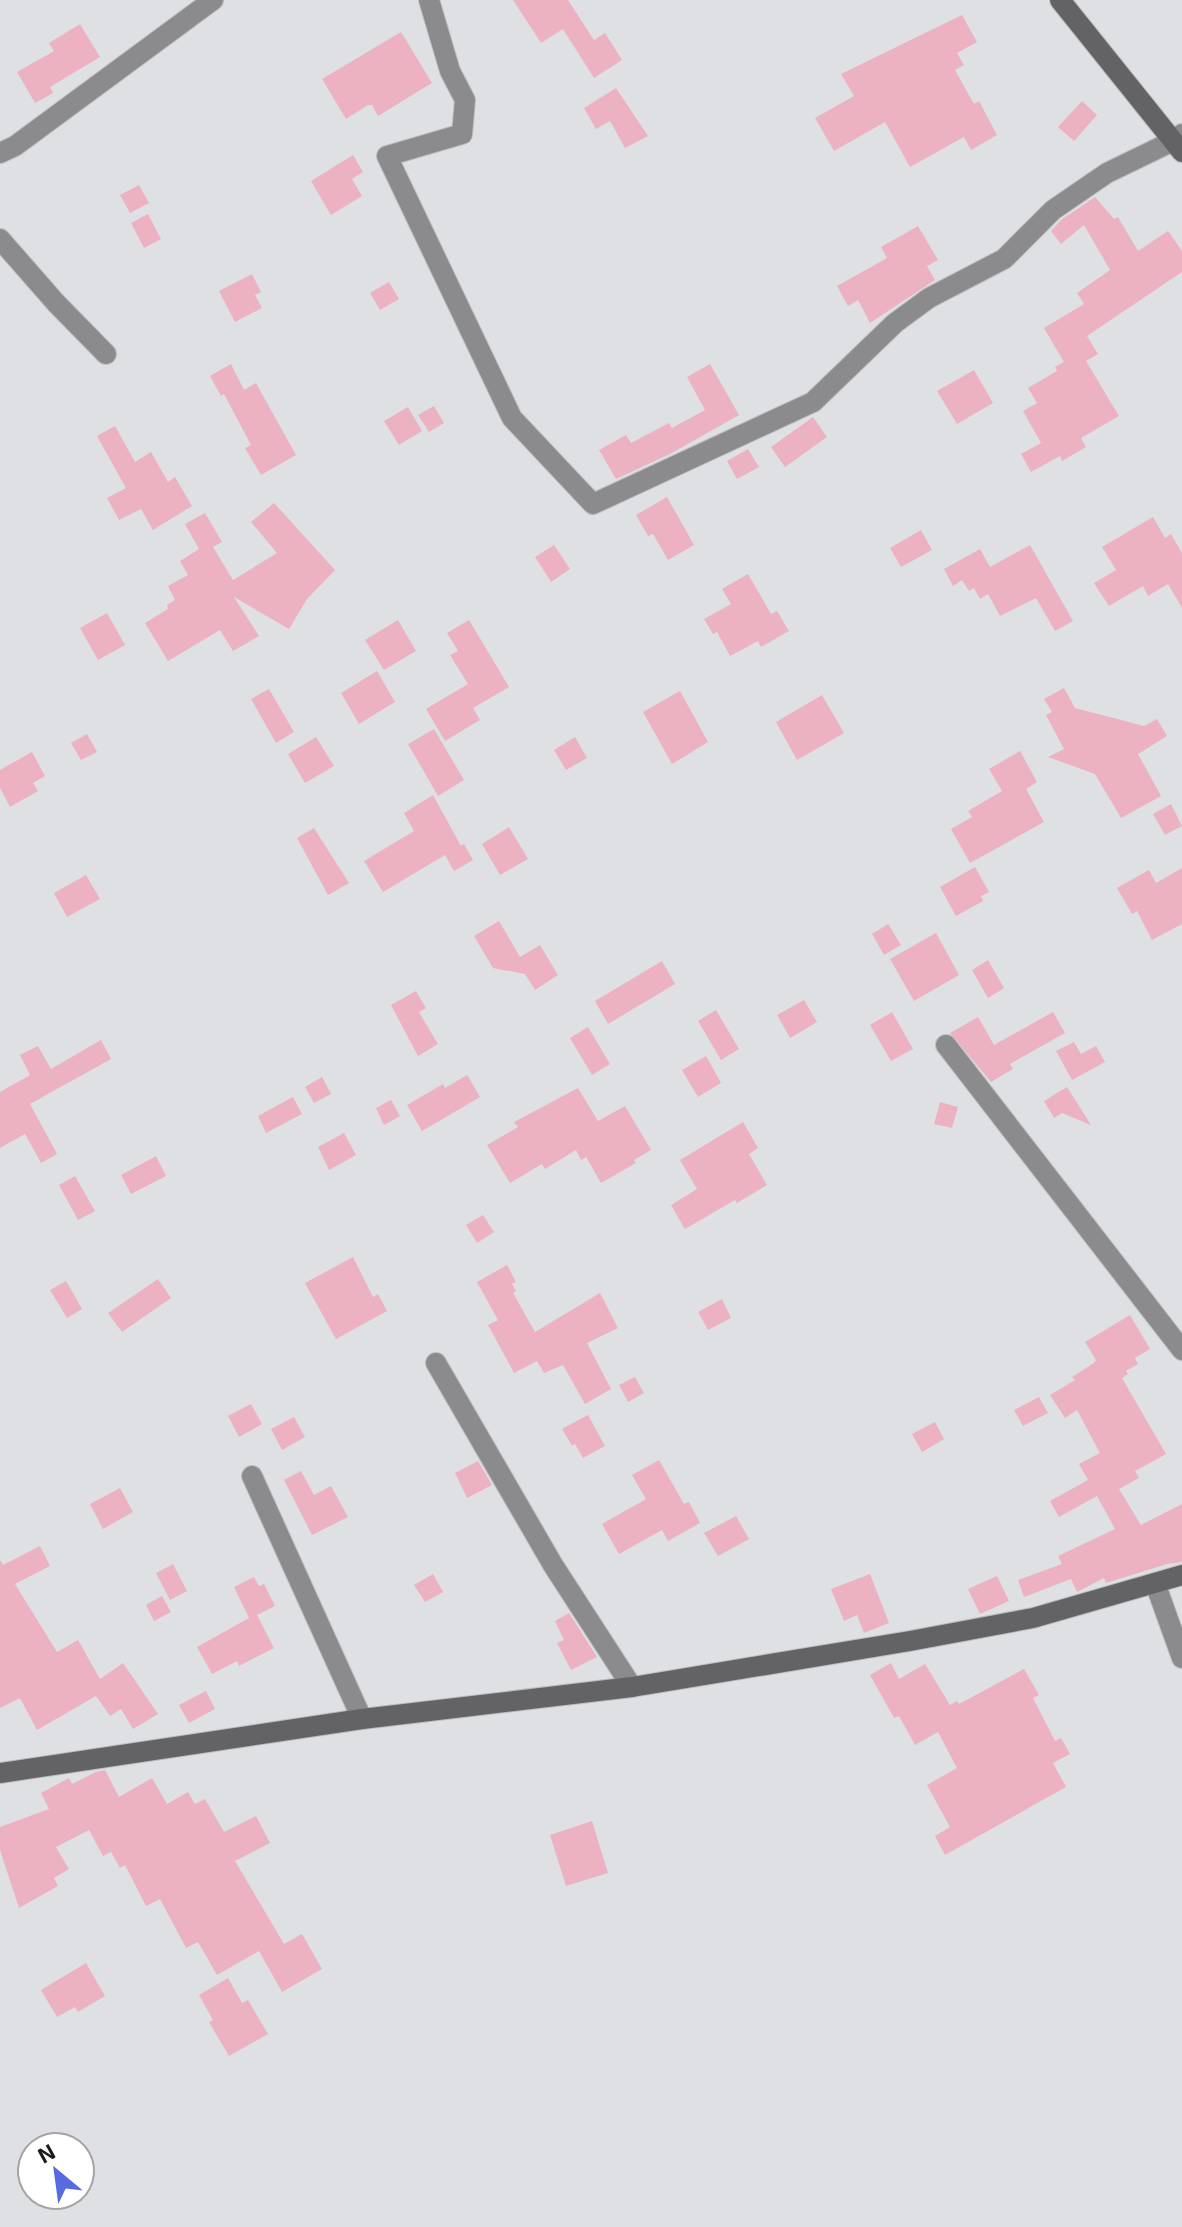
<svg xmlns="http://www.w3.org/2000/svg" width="1182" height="2227" font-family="'Exo 2',sans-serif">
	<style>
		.building { fill: #ecb2c2 }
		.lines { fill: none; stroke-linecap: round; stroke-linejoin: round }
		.street-casing { stroke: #bbbdc0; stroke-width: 22 }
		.secondary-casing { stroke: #bbbdc0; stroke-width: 22 }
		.street { stroke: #8b8b8d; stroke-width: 20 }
		.secondary { stroke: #636365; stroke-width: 20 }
	</style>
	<rect width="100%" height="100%" fill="#dee0e4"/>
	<!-- building -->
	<path class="building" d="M513,0H568L594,40L605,33L622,60L594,78L563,29L541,43Z
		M962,15L977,42L957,53L964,65L955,70L974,104L979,101L997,135L971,150L964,137L910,167L885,122L834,151L815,118L854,96L841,74Z
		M80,24L100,57L50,87L53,93L35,103L17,72L54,51L49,43Z
		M401,32L432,83L378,116L372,105H368L346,119L322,79Z
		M616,88L648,136L625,148L610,121L596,129L584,108Z
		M1082,101L1097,115L1074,141L1058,127Z
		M353,155L363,172L352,179L362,196L331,215L311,181Z
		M139,185L149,203L130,213L120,195Z
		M1095,197L1114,219L1118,217L1138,251L1168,231L1182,251V272L1087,336L1098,354L1086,361L1119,416L1081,438L1086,447L1062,461L1060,456L1031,472L1021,454L1041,443L1023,411L1037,403L1028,388L1057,371L1055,367L1064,362L1044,328L1084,304L1077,293L1110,270L1084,225L1061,244L1051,231L1061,220Z
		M148,214L161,239L144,248L131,223Z
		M918,226L938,260L927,266L935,280L870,323L858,300L848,306L837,286L887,258L881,247Z
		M252,274L261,292L255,295L262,308L235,322L219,291Z
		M389,282L399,299L380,310L370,293Z
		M231,364L244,390L256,383L296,455L261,475L245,448L251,445L224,394L221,396L210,376Z
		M710,364L739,415L670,454L616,479L599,450L626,435L631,443L669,423L672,428L705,410L687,377Z
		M974,370L993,403L957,424L937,391Z
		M434,406L444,423L429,432L418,415Z
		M408,407L422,431L399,445L384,421Z
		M813,417L827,437L785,467L771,447Z
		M115,426L135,462L151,452L168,482L175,477L192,506L153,530L141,509L119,520L107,498L126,488L97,436Z
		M748,449L759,467L737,479L727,461Z
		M667,497L694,545L668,560L653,534L648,536L636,515Z
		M274,503L335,570L307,599L289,629L234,597L259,636L233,651L220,630L168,661L145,623L168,609L167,605L175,600L168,586L188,575L180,561L199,549L185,524L205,513L222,542L213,547L233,580L277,553L251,522Z
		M1153,517L1165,538L1171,534L1182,553V608L1168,584L1148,596L1143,586L1109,606L1094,583L1116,570L1102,547Z
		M921,530L932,550L901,567L890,548Z
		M554,545L570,569L551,582L535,557Z
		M1030,545L1073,621L1055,631L1036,598L1000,616L988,594L980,599L974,588L969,591L962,580L953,586L944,569L980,549L990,567Z
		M748,574L771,614L777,611L789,631L761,647L758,641L730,656L717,632L713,634L704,619L731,604L722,589Z
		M107,613L125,645L98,660L80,628Z
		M398,620L416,651L384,670L365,640Z
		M469,620L509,687L473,708L480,720L445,741L426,709L468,684L450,655L458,651L447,633Z
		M377,671L395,702L359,724L341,693Z
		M1064,688L1075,708L1144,726L1157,719L1167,736L1138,754L1161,796L1121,818L1095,774L1048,757L1064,749L1046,715L1052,712L1044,699Z
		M269,689L294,732L276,743L251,699Z
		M680,691L708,742L672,764L643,712Z
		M822,695L844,733L797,760L776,722Z
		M434,729L464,780L438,796L408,744Z
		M87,734L97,752L81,760L71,743Z
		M316,737L334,766L305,783L288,754Z
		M575,737L587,758L566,770L554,750Z
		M1020,751L1037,782L1026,789L1044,822L970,863L951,829L972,817L968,811L1002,791L989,769Z
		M32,752L45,776L33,783L38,791L10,807L0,788V770Z
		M433,795L461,846L448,853L464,844L473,860L454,871L445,855L383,892L364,861L414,831L404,813Z
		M1171,804L1182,826L1165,835L1153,814Z
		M509,827L528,859L500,875L482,844Z
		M314,828L349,883L328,895L297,838Z
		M975,867L989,892L981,896L983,901L956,916L940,887Z
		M1182,868V924L1152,940L1137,911L1132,914L1117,888L1149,870L1156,883Z
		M86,875L100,899L67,917L54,893Z
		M499,921L520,957L540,945L558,975L535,990L525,974L493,968L474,936Z
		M888,924L901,945L884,955L872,934Z
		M936,933L959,975L914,1001L890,959Z
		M988,960L1004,988L988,998L972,970Z
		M662,961L675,984L608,1024L595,1001Z
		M416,991L426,1008L419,1012L438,1044L418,1056L391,1005Z
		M804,1000L817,1022L790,1038L777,1015Z
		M716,1010L739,1049L721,1060L698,1021Z
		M892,1012L913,1049L891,1061L870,1025Z
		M1053,1012L1065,1033L1010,1064L1013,1069L991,1082L950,1033L978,1017L994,1045Z
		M588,1027L610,1064L592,1075L570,1038Z
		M101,1040L111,1059L30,1104L57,1154L41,1163L25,1134L0,1148V1092L30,1075L20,1055L38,1046L51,1069Z
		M1074,1042L1081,1054L1096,1046L1105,1062L1072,1080L1056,1051Z
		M706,1056L721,1083L698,1097L682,1070Z
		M467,1075L480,1097L422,1131L407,1105L443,1084L445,1088Z
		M322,1077L331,1094L314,1103L305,1087Z
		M1067,1087L1091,1125L1062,1113L1054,1118L1044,1101Z
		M578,1088L598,1121L625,1106L651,1150L634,1160L636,1163L601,1183L586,1157L581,1160L576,1150L545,1169L542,1164L510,1183L487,1145L518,1127L514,1122Z
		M293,1097L302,1114L266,1133L258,1116Z
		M391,1100L400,1116L384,1125L376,1108Z
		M940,1102L958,1107L952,1128L934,1124Z
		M743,1122L758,1148L749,1154L767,1185L737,1203L735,1200L685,1229L671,1205L697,1189L680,1160Z
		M344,1133L356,1155L329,1170L318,1147Z
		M156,1156L166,1176L131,1194L121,1175Z
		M75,1176L95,1211L78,1220L59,1185Z
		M483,1215L494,1232L477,1243L466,1225Z
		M353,1257L373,1297L378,1294L387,1311L336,1339L305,1283Z
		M507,1265L516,1282L512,1284L516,1291L513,1293L535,1332L600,1293L618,1328L587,1343L611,1389L585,1404L563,1365L544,1373L537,1361L514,1373L488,1325L498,1320L477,1282Z
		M158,1279L171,1298L122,1332L108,1313Z
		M66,1281L82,1309L67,1318L50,1290Z
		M722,1299L731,1318L708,1330L698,1312Z
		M1130,1315L1150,1349L1135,1358L1138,1364L1126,1371L1128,1374L1122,1378L1166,1454L1135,1471L1139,1478L1119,1489L1141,1525L1182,1504V1562L1167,1564L1106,1583L1104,1578L1077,1592L1071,1579L1024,1597L1018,1580L1062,1564L1058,1556L1115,1529L1097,1496L1059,1517L1050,1501L1088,1480L1079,1464L1100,1453L1077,1410L1065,1418L1050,1395L1075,1380L1072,1377L1094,1363L1096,1360L1085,1342Z
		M635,1377L644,1393L628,1402L619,1385Z
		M1039,1397L1048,1413L1023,1426L1014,1410Z
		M251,1404L262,1424L239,1437L228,1416Z
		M588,1415L605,1446L583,1458L575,1444L572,1446L562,1429Z
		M294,1417L305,1437L282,1450L271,1429Z
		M935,1422L944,1439L922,1452L912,1434Z
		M659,1460L684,1504L689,1502L700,1523L668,1541L662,1530L619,1554L602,1524L646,1499L632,1475Z
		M478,1461L492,1485L467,1498L455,1473Z
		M301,1471L314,1495L331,1486L348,1517L312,1535L284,1480Z
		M120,1488L133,1512L103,1529L90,1504Z
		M736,1516L749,1539L718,1556L704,1533Z
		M40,1546L50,1566L15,1584L57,1652L78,1640L100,1679L123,1663L158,1714L133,1729L121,1709L110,1716L96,1696L37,1730L20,1698L0,1708V1560L3,1565Z
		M173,1564L187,1591L170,1600L156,1573Z
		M433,1574L443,1592L425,1602L414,1585Z
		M870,1574L889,1623L864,1633L857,1615L844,1621L831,1589Z
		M997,1576L1009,1601L980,1614L968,1589Z
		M254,1577L259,1586L264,1584L275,1606L257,1615L274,1648L239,1666L237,1661L212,1674L197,1647L249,1618L234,1587Z
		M162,1596L171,1612L154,1621L146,1605Z
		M569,1613L597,1657L571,1670L557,1643L564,1640L555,1621Z
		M891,1663L899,1679L925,1664L950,1705L957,1701L959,1704L1024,1669L1039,1695L1033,1698L1055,1741L1061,1738L1070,1754L1053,1763L1066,1787L945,1855L935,1836L950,1827L927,1785L957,1768L938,1732L915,1745L899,1716L894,1718L870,1675Z
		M206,1691L215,1709L189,1723L179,1705Z
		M105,1770L119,1797L152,1778L167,1804L188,1792L195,1804L205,1799L224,1832L256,1816L270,1843L235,1861L284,1944L302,1934L322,1969L282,1992L259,1951L217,1975L198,1942L186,1948L160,1899L146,1906L125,1865L120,1868L111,1852L103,1856L89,1830L56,1847L69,1869L54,1878L58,1886L19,1908L0,1850V1827L49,1809L41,1793L69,1778L72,1784L96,1772Z
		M592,1821L608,1873L566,1886L550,1835Z
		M86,1963L105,1996L78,2012L75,2007L57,2017L41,1990Z
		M228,1978L242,2003L248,2000L268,2034L229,2056L209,2022L213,2020L199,1995Z"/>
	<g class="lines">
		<!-- street casing -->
		<g class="street-casing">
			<path id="street" d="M429,0L450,71L465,100L462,134L387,156L512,418L593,504L813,402L895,323L929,298L1004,259L1053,210L1107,173L1175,140L1182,134
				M0,153L15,146L213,0
				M0,239L56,303L106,354
				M946,1045L1182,1350
				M436,1363L553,1565L632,1687
				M252,1476L362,1719
				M1155,1583L1182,1658"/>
		</g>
		<!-- secondary casing -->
		<g class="secondary-casing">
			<path id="secondary" d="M1060,0L1182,152
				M0,1773L362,1719L632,1687L910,1641L1033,1618L1182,1575"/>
		</g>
		<!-- street -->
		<use href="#street" class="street"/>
		<!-- secondary -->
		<use href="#secondary" class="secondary"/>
	</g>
	<!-- north arrow -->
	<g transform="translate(56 2171) rotate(331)"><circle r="38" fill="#ffffff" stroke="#a4a4a5" stroke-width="2"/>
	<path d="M0-6L14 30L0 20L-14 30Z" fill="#576ae0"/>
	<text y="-12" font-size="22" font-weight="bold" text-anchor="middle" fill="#1b1c1d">N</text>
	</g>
</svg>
